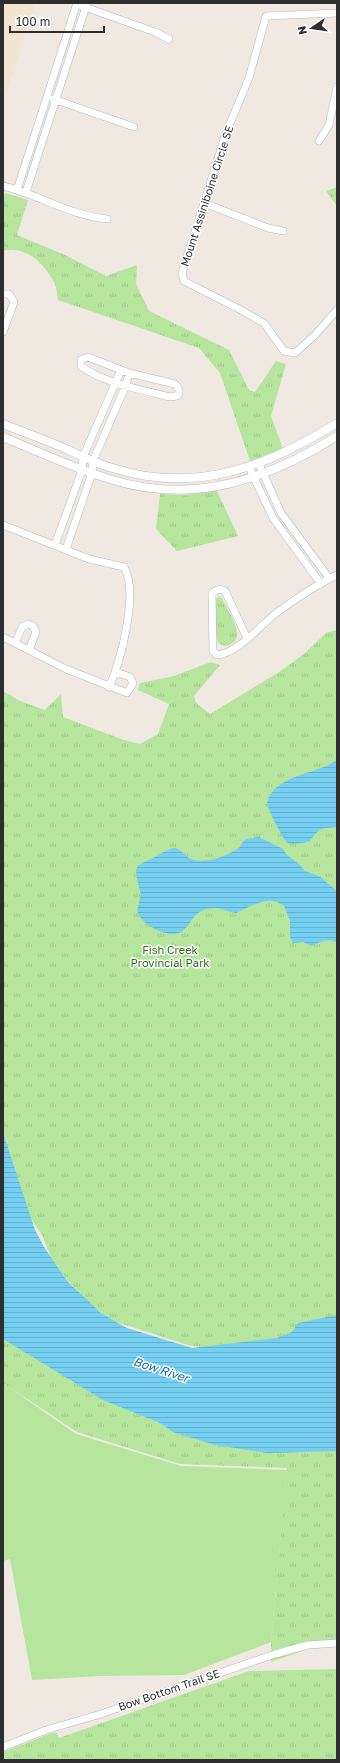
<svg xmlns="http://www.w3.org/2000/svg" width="340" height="1763" font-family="'Golos Text',sans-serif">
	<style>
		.education { fill: #f0e6d1 }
		.grass { fill: #b6e59e }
		.park { fill: url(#park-tufts) }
		.water { fill: url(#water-rules) }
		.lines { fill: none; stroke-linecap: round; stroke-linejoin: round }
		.minor-casing { stroke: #b4b7c1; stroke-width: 8 }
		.tertiary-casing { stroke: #b4b7c1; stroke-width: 9 }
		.minor { stroke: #fff; stroke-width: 7 }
		.tertiary { stroke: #fff; stroke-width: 8 }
		.labels { text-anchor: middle; stroke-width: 3; stroke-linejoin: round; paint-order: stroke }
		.street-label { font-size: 11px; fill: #2e2e2e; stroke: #fff }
		.park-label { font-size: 11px; fill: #2c6e1b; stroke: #fff }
		.water-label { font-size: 12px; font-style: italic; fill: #0d6fa3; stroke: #fff }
	</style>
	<defs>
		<pattern id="park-tufts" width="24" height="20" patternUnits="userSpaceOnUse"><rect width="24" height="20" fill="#b6e59e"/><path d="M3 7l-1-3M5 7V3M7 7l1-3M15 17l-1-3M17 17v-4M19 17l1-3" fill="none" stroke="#9dc588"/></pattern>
		<pattern id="water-rules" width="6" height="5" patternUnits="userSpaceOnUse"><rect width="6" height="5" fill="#75cff0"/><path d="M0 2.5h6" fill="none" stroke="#66b2ce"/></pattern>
	</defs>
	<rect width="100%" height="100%" fill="#efe9e1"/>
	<!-- education -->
	<path class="education" d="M3,3H35L3,103Z"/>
	<!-- grass -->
	<path class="grass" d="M3,1383L76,1434L181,1466L287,1470L271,1642L184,1675L99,1676L32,1680L10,1559L3,1561Z"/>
	<!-- park -->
	<path class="park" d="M337,187V206L326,191Z
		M5,193L28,200L17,235L65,255L106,276L137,265L136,284L149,311L229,350L249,390L255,392L276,361L286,364L271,416L283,449L250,461L220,373L199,348L58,300C57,295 57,287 54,282C44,263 25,245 3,251V200Z
		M217,491L238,536L177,551L156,529L160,494L185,495Z
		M219,596L222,598C227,609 235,621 237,632C240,643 222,652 217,640C214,630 216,610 216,599Z
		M337,630V1320L307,1334L216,1349L188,1345L110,1320L87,1301L67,1280L51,1257L42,1235L26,1211L3,1157V691L20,701L45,710L61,694L63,717L124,740L140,744L158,734L169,704L138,690L140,683L174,676L211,662L220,665L194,696L196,703L210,714L279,672L304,654L326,633Z
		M3,1337L337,1410V1639L271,1662V1642L287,1468L180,1464L77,1432L3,1383Z
		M337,1669V1760H3V1752L52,1733H57L59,1738L249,1671Z"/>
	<!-- water -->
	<path class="water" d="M337,760V827C320,829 320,827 310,841C304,843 294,845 288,843C284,842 268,809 267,804C267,802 269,797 270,795C285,773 317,774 337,760Z
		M259,837L283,849L287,855L299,864L305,871L319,876L337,891V942C329,938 319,942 312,946L303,942L293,943L290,938V921L284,906C269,893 251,907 236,913C225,911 219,906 207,909C187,913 191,939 166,933C156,931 143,923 139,915C134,907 143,900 140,891C134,865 132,868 157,856C162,853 168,849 174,848C181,848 183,855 189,858C203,866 228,856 240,847L241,844L246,839Z
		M3,1133L35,1230L44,1247L68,1282L101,1313L111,1319L127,1328L192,1348L277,1338L292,1332L298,1323L337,1315V1451L267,1453L215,1445L173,1432L160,1423L103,1400L3,1339Z"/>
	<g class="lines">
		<!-- minor casing -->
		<g class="minor-casing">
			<path id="minor" d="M82,6L155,32L169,39
				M337,13L266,16L249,78L226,133L182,273L184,281L239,309L264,323L284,351L295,353L315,335L337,310
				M53,99L134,127
				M319,141L329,125L337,87
				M3,186C38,194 71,216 107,219
				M17,190L77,3
				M26,192L87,3
				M204,203L268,228L283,231
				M3,294H9L14,302L3,332
				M88,357L129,373L175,384C179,389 181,391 177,396L170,397C146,391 100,382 81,366V360Z
				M259,464L281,513L329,578
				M249,467L273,518L321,584
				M3,525L89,559L124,567C139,592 121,661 109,687
				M55,545L82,470L83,457L121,370
				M66,549L92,473L93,461L126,385L129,373
				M3,637L66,669L127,693L133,683L130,677L116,672
				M247,638L225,591C220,588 217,589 212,593L213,651L217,655C239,653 261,624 279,611C297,598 317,584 337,575
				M15,643L22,627L28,624L33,626L36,632L29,650
				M3,1747L46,1730L101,1714L275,1654L308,1645L337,1643"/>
		</g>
		<!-- tertiary casing -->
		<g class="tertiary-casing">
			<path id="tertiary" d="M3,424C25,433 47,440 68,450C84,457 99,465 116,469C197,494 268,466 337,423
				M3,437C39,452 75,469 113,480C193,505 269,479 337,436"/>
		</g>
		<!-- minor -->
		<use href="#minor" class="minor"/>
		<!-- tertiary -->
		<use href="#tertiary" class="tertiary"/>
	</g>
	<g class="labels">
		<!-- street labels -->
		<g class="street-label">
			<text transform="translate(207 196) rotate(-72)" y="4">Mount Assiniboine Circle SE</text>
			<text transform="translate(169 1690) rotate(-19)" y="4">Bow Bottom Trail SE</text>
		</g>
		<!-- park labels -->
		<g class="park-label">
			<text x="170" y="954">Fish Creek<tspan x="170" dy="13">Provincial Park</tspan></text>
		</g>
		<!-- water labels -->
		<g class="water-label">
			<text transform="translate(161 1370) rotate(18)" y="4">Bow River</text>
		</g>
	</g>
	<!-- border -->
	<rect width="340" height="1763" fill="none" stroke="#2e2e2e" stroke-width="8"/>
	<!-- north arrow -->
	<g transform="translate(312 28) rotate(257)" stroke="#ffffff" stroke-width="3" paint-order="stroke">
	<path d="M0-3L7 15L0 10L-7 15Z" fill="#2e2e2e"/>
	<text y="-6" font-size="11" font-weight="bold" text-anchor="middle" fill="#2e2e2e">N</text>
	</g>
	<!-- scale -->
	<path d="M10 26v6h94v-6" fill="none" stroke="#2e2e2e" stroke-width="2"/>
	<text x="16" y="26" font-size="12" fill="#2e2e2e" stroke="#ffffff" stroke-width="3" paint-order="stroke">100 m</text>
</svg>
